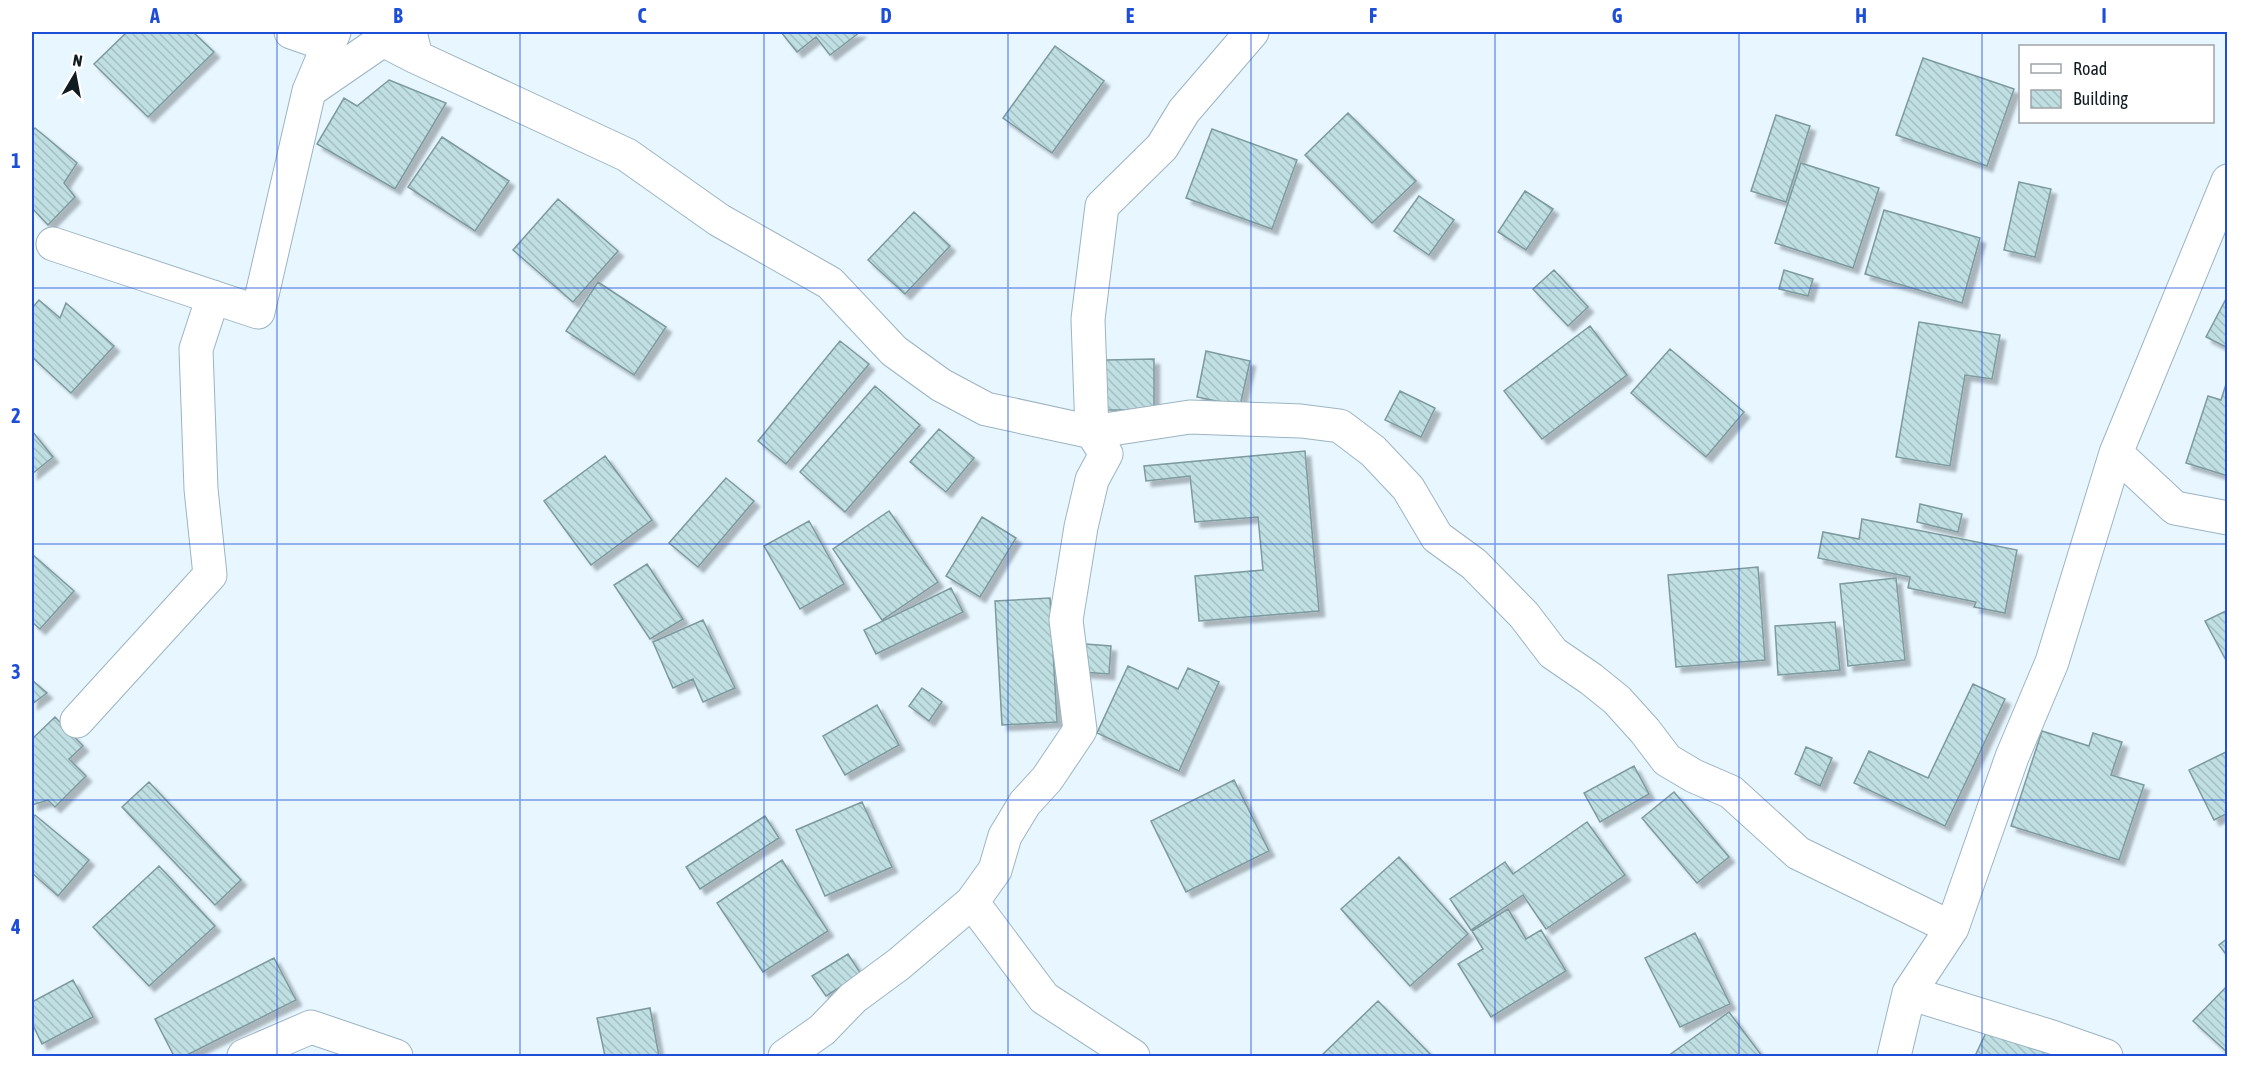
<svg xmlns="http://www.w3.org/2000/svg" width="2259" height="1088" font-family="'Asap Condensed',sans-serif">
	<style>
		.building { fill: url(#building-back-hatch); stroke: #7d9a9e; stroke-width: 1.5; filter: url(#shadow) }
		.lines { fill: none; stroke-linecap: round; stroke-linejoin: round }
		.street-casing { stroke: #9cb4c2; stroke-width: 35 }
		.street { stroke: #fff; stroke-width: 33 }
		.grid { fill: none; stroke: #1d4ed8; stroke-width: 1.5; stroke-opacity: 0.55 }
		.neatline { fill: none; stroke: #1d4ed8; stroke-width: 2 }
		.grid-label { font-size: 20px; text-anchor: middle; font-weight: bold; fill: #1d4ed8 }
	</style>
	<defs>
		<pattern id="building-back-hatch" width="6" height="6" patternUnits="userSpaceOnUse" patternTransform="scale(1.5)"><rect width="6" height="6" fill="#c0dfe3"/><path d="M-1 5l2 2M0 0l6 6M5-1l2 2" fill="none" stroke="#a4bfc2"/></pattern>
		<filter id="shadow"><feDropShadow dx="5.5" dy="5.5" stdDeviation="1.5" flood-color="#0004"/></filter>
	</defs>
	<rect width="100%" height="100%" fill="#e7f6ff"/>
	<!-- building -->
	<path class="building" d="M127,32H193L214,52L148,117L94,64Z
		M781,32H860L830,55L816,37L797,52Z
		M1055,46L1104,81L1052,153L1003,118Z
		M1923,58L2014,89L1987,166L1896,135Z
		M389,80L446,103L395,189L317,144L344,98L357,106Z
		M1348,113L1416,181L1372,223L1305,155Z
		M1776,115L1810,126L1786,202L1751,191Z
		M35,128L77,163L64,183L75,197L48,225L32,208V131Z
		M1212,129L1297,160L1272,229L1186,198Z
		M442,137L509,181L475,231L408,187Z
		M1801,163L1879,188L1853,268L1775,243Z
		M2019,182L2051,189L2035,257L2004,250Z
		M1525,191L1553,209L1526,250L1498,232Z
		M1419,196L1454,220L1429,255L1394,231Z
		M558,199L618,251L573,302L513,250Z
		M1884,210L1980,238L1962,303L1865,274Z
		M914,212L950,246L905,294L868,260Z
		M1554,270L1588,307L1568,326L1533,289Z
		M1784,270L1813,279L1808,296L1779,289Z
		M598,282L666,327L634,375L566,331Z
		M2228,295V348L2206,337Z
		M39,300L60,318L66,303L114,346L71,393L32,357V308Z
		M1919,322L2000,335L1992,379L1965,375L1950,466L1896,457Z
		M1590,326L1627,375L1542,439L1504,391Z
		M840,341L869,364L786,464L758,441Z
		M1670,349L1744,412L1706,457L1631,393Z
		M1206,351L1250,361L1240,406L1197,397Z
		M1154,359V410H1106V360Z
		M2227,381H2228V476L2186,463L2208,396L2221,400Z
		M875,386L920,425L845,512L800,472Z
		M1400,391L1435,408L1421,437L1385,420Z
		M939,429L974,458L946,492L910,462Z
		M32,431L53,457L32,474Z
		M1305,451L1319,611L1199,621L1195,576L1263,570L1258,517L1195,522L1190,476L1146,481L1144,466Z
		M605,456L652,520L591,565L544,501Z
		M726,478L754,501L698,567L669,543Z
		M1920,504L1962,514L1958,532L1917,522Z
		M889,511L938,582L882,620L833,549Z
		M982,517L1016,538L980,597L946,576Z
		M1862,519L2017,550L2005,613L1974,607L1976,602L1908,588L1910,577L1818,558L1823,532L1859,539Z
		M809,521L844,584L800,609L764,546Z
		M32,554L74,591L40,629L32,622Z
		M647,564L683,619L650,639L614,585Z
		M1758,567L1765,660L1676,667L1668,575Z
		M1896,578L1905,660L1848,666L1840,584Z
		M951,588L963,612L876,654L864,630Z
		M1050,598L1057,722L1002,725L995,601Z
		M2228,610V664L2205,621Z
		M703,620L735,688L703,702L693,679L673,688L653,642Z
		M1835,622L1840,670L1778,675L1775,626Z
		M1085,644L1111,646L1109,674L1082,672Z
		M1128,666L1178,689L1188,668L1219,682L1179,771L1097,733Z
		M32,680L47,693L32,704Z
		M1973,684L2005,699L1945,826L1854,783L1869,751L1928,778Z
		M922,688L942,702L929,721L909,706Z
		M877,705L899,745L845,775L823,736Z
		M55,717L83,746L69,759L86,776L55,807L48,800L32,805V739Z
		M2042,731L2089,746L2093,733L2122,742L2111,775L2144,785L2119,860L2011,826Z
		M1806,747L1832,758L1820,786L1795,774Z
		M2228,751V813L2214,820L2189,770Z
		M1634,766L1649,794L1600,822L1584,793Z
		M1234,780L1269,851L1186,892L1151,821Z
		M149,782L241,880L215,905L122,807Z
		M1674,792L1729,857L1697,883L1642,818Z
		M862,802L892,867L825,896L796,830Z
		M35,815L89,860L58,896L32,873V818Z
		M765,816L779,838L700,889L686,867Z
		M1587,822L1625,875L1546,929L1523,895L1471,930L1450,899L1505,862L1513,874Z
		M1399,857L1468,934L1410,986L1341,909Z
		M782,860L828,931L763,972L717,903Z
		M159,866L215,926L149,986L93,927Z
		M1508,909L1526,939L1541,930L1566,971L1491,1017L1458,964L1483,949L1472,931Z
		M1695,933L1730,1004L1680,1027L1645,958Z
		M2228,938V957L2219,945Z
		M848,954L861,974L826,996L812,976Z
		M274,958L296,1000L185,1056H174L155,1019Z
		M73,980L93,1017L42,1044L32,1023V1002Z
		M2228,985V1053L2193,1021Z
		M1378,1001L1432,1056H1321Z
		M650,1008L659,1056H605L597,1018Z
		M1729,1012L1762,1056H1668Z
		M1992,1020L2052,1048L2048,1056H1975Z"/>
	<g class="lines">
		<!-- street casing -->
		<g class="street-casing">
			<path id="street" d="M291,32L328,45
				M334,32L309,91L383,40L416,57
				M410,32L416,57L627,155L719,220L830,283L894,351L941,385L986,409L1092,432L1190,417L1301,421L1340,426L1373,451L1408,488L1437,537L1474,564L1524,615L1553,653L1591,679L1617,700L1645,731L1667,760L1694,776L1731,792L1798,853L1952,928
				M53,244L258,312L309,91
				M2116,453L2175,508L2228,518
				M77,721L210,575L201,489L196,349L213,297
				M972,902L1044,998L1133,1056
				M1909,993L2052,1037L2106,1056
				M244,1056L311,1027L396,1056
				M785,1056L822,1030L853,998L899,964L972,902L995,870L1005,836L1025,803L1047,779L1080,730L1066,620L1081,527L1092,480L1106,454L1092,432L1088,319L1102,206L1162,147L1184,111L1252,32
				M1894,1056L1909,993L1952,928L2012,757L2052,662L2116,453L2228,181"/>
		</g>
		<!-- street -->
		<use href="#street" class="street"/>
	</g>
	<!-- grid -->
	<path class="grid" d="M277,32V1056M520,32V1056M764,32V1056M1008,32V1056M1251,32V1056M1495,32V1056M1739,32V1056M1982,32V1056M32,288H2228M32,544H2228M32,800H2228"/>
	<!-- border -->
	<rect width="2259" height="1088" fill="none" stroke="#ffffff" stroke-width="66"/>
	<!-- legend -->
	<rect x="2019" y="45" width="195" height="78" fill="#ffffff" stroke="#a0a4a6" stroke-width="1.5"/>
	<rect x="2031" y="64" width="30" height="9" fill="#ffffff" stroke="#a0a4a6" stroke-width="1.5"/>
	<text x="2073" y="75" font-size="18" fill="#111b20">Road</text>
	<rect x="2031" y="90" width="30" height="18" fill="url(#building-back-hatch)" stroke="#a0a4a6" stroke-width="1.5"/>
	<text x="2073" y="105" font-size="18" fill="#111b20">Building</text>
	<!-- north arrow -->
	<g transform="translate(75 75) rotate(10)" stroke="#ffffff" stroke-width="4.5" paint-order="stroke">
	<path d="M0-4.5L10 22L0 15L-10 22Z" fill="#111b20"/>
	<text y="-9" font-size="16" font-weight="bold" text-anchor="middle" fill="#111b20">N</text>
	</g>
	<rect x="33" y="33" width="2193" height="1022" class="neatline"/>
	<g class="grid-label">
		<text x="155" y="23">A</text>
		<text x="398" y="23">B</text>
		<text x="642" y="23">C</text>
		<text x="886" y="23">D</text>
		<text x="1130" y="23">E</text>
		<text x="1373" y="23">F</text>
		<text x="1617" y="23">G</text>
		<text x="1861" y="23">H</text>
		<text x="2104" y="23">I</text>
		<text x="16" y="168">1</text>
		<text x="16" y="423">2</text>
		<text x="16" y="679">3</text>
		<text x="16" y="934">4</text>
	</g>
</svg>
